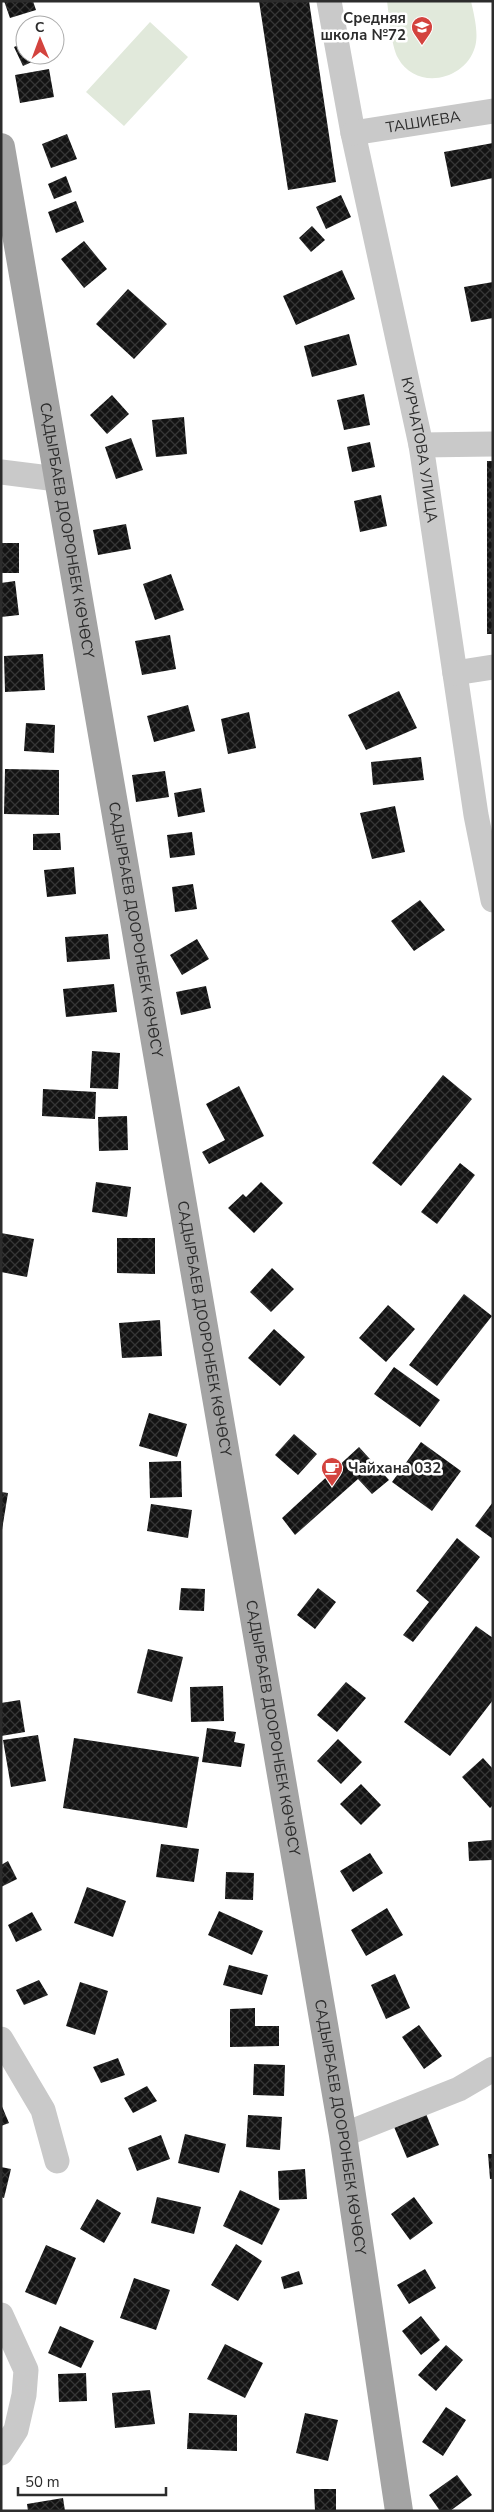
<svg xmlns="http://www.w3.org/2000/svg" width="494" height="2512" font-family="'Nunito Sans',sans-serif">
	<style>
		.pitch { fill: #e1e9db }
		.building { fill: url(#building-cross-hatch) }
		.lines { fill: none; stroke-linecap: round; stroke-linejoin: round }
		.minor { stroke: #c9c9c9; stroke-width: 25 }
		.major { stroke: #a4a4a4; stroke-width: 28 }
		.labels { text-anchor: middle; stroke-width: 5; stroke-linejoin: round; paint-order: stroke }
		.poi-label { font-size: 15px; font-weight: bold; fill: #2c2c2c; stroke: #fff; text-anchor: end }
		.street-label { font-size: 15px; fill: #2c2c2c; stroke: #fff }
	</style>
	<defs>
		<pattern id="building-cross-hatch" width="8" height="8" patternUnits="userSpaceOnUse" patternTransform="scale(1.25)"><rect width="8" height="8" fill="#131313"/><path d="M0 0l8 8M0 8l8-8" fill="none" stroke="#363636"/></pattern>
	</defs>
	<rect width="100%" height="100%" fill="#fff"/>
	<!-- pitch -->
	<path class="pitch" d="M387,1H471C474,15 479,33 475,47C465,81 416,91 398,58C391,45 389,16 387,1Z
		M150,22L188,57L124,126L86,92Z"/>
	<!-- building -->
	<path class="building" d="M4,1H33L36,10L10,18Z
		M259,1H309L336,182L288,190Z
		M25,42V55H47L23,66L14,47Z
		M49,69L54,97L20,103L15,75Z
		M67,134L77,159L51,168L42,144Z
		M493,143V178L451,187L444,152Z
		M66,176L72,192L54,199L48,184Z
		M341,195L351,217L326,229L316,207Z
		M76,201L84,222L56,233L48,212Z
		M312,226L325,240L311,252L299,238Z
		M84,241L107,269L84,288L61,259Z
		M342,270L355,299L296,325L283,296Z
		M493,282V318L471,322L464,287Z
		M128,289L167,324L134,359L96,324Z
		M349,334L357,365L312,377L304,346Z
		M364,394L370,425L344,430L337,400Z
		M112,395L129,414L107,434L90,415Z
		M184,417L187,454L156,457L152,420Z
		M131,438L143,470L116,479L105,447Z
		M370,442L375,467L352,472L347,447Z
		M487,461H493V634H487Z
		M381,495L387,526L360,532L354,501Z
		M126,524L131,549L98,555L93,530Z
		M1,543H19V573H1Z
		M171,574L184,610L155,620L143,584Z
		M15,581L19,615L1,617V583Z
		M170,635L176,669L142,675L135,641Z
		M43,654L45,690L5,692L4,656Z
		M399,691L417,728L366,750L348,715Z
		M188,705L195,731L154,742L147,716Z
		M249,712L256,748L228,754L221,719Z
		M26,723L55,725L54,753L24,751Z
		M421,757L424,780L373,785L371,762Z
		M5,769L59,770V815L4,814Z
		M165,771L169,797L136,802L132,775Z
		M201,788L205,812L178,817L174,793Z
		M395,806L405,852L372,859L360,813Z
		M192,832L195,855L170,858L167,835Z
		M60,833L61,850H33V834Z
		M74,867L76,894L47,897L44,870Z
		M193,884L197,909L175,912L172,887Z
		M420,900L445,930L414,951L391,921Z
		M108,934L110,959L67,962L65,937Z
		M197,939L209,959L182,975L170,955Z
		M114,984L117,1012L66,1017L63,989Z
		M206,986L211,1008L181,1015L176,992Z
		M92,1051L120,1053L118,1089L90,1088Z
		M443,1075L472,1099L401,1186L372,1163Z
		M239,1086L264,1136L209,1164L202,1152L225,1140L206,1104Z
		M43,1089L96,1092L95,1119L42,1116Z
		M127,1116L128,1150L99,1151L98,1117Z
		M460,1163L475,1175L437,1224L421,1212Z
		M96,1182L131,1187L127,1217L92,1212Z
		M261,1182L283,1203L254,1233L228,1208L243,1194L246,1197Z
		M1,1233L34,1239L27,1277L1,1272Z
		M117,1238H155V1274L117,1273Z
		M272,1268L294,1289L271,1312L250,1292Z
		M464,1294L492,1316L437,1386L409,1365Z
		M388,1305L415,1329L386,1362L359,1338Z
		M160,1320L162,1356L122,1358L119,1323Z
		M274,1329L305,1357L280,1386L248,1358Z
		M394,1367L440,1400L420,1427L374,1394Z
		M149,1413L187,1424L177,1457L139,1446Z
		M294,1434L317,1454L298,1475L275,1455Z
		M421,1442L461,1471L432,1511L392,1482Z
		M359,1447L389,1480L372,1494L358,1479L295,1535L282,1518Z
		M181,1461L182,1497L150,1498L149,1462Z
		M1,1492L8,1493L2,1530H1Z
		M493,1502V1539L475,1526Z
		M151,1504L192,1510L188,1538L147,1531Z
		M457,1538L480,1557L413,1642L403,1635L429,1602L416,1591Z
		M181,1588L205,1589L204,1611L179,1610Z
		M318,1588L336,1602L315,1629L297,1615Z
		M476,1626L493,1638V1700L450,1756L404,1722Z
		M148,1649L183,1657L172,1702L137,1693Z
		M346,1682L366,1698L337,1732L317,1715Z
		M223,1686L224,1721L191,1722L190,1687Z
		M20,1700L25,1732L1,1736V1703Z
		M207,1728L236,1732L234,1742L245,1744L241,1767L202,1762Z
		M38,1735L46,1781L11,1787L3,1740Z
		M74,1738L199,1757L187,1828L63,1808Z
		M338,1739L362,1762L341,1784L317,1761Z
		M483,1758L493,1769V1805L490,1808L462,1777Z
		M361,1784L381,1805L361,1825L340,1804Z
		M492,1840V1860L469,1861L468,1842Z
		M161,1844L199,1849L194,1882L156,1877Z
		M370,1853L383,1873L353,1892L340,1871Z
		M8,1861L17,1879L1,1887V1865Z
		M226,1872L254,1873L253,1900L225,1899Z
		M87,1887L126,1901L113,1937L74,1923Z
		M387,1908L403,1935L366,1956L351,1930Z
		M219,1911L263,1931L252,1955L208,1935Z
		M32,1912L42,1930L16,1942L8,1925Z
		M229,1965L268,1975L262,1995L223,1985Z
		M395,1974L410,2008L386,2019L371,1985Z
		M39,1980L48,1995L24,2005L16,1990Z
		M80,1982L108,1991L95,2035L66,2026Z
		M255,2008V2026H279V2046L230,2047V2009Z
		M419,2025L442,2056L424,2069L402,2037Z
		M118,2058L125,2075L101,2083L93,2067Z
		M254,2064L285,2065L284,2096L253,2095Z
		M147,2086L157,2101L133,2113L124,2098Z
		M1,2104L9,2123L1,2126Z
		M424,2109L439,2145L407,2158L392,2122Z
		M248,2115L282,2117L280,2150L246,2147Z
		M185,2134L226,2144L219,2173L178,2163Z
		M161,2135L170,2159L137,2171L128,2148Z
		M488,2154H493V2179H490Z
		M1,2167L11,2169L4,2198L1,2197Z
		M305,2169L307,2199L279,2200L278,2171Z
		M240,2190L280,2209L262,2245L223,2226Z
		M157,2197L201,2207L194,2234L151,2223Z
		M414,2197L433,2223L410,2240L391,2214Z
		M97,2199L121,2213L104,2243L80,2229Z
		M236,2244L262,2261L238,2301L211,2285Z
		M46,2245L76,2258L56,2305L25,2292Z
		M425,2269L436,2288L409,2304L397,2285Z
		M299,2271L303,2284L284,2289L281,2277Z
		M134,2278L170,2290L156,2330L120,2318Z
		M421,2316L440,2340L421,2355L402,2331Z
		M60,2326L94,2341L81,2368L48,2353Z
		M225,2344L263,2363L245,2398L207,2379Z
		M446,2345L463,2360L436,2391L418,2375Z
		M86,2373L87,2401L59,2402L58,2374Z
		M150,2390L155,2424L115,2428L112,2393Z
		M446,2407L466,2420L443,2456L422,2442Z
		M189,2413L237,2415V2451L187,2449Z
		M305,2413L338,2420L328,2461L296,2453Z
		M457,2475L472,2495L450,2511H440L429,2495Z
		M314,2489H336V2511H315Z
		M63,2498L65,2511H28L27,2504Z"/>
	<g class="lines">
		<!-- minor -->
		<g class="minor">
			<path id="s1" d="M329,1L353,133L421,445L476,815L493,900"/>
			<path id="s2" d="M353,133L493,111"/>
			<path d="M421,445L493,444"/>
			<path d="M1,472L57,479"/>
			<path d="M455,673L493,667"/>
			<path d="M1,2039L43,2110L57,2161"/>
			<path d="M343,2135L459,2089L493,2069"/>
			<path d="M1,2315L26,2370L24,2395L16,2430L1,2453"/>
		</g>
		<!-- major -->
		<path class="major" id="s3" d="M1,147L343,2135L399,2511"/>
	</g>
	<!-- icons -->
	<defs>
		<g id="school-pin" transform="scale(1.125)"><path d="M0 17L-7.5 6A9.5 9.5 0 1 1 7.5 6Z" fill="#d3433e" stroke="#fff"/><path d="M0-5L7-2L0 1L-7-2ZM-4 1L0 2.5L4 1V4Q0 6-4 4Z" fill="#fff"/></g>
		<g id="cafe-pin" transform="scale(1.125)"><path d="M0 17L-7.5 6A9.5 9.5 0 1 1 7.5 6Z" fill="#d3433e" stroke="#fff"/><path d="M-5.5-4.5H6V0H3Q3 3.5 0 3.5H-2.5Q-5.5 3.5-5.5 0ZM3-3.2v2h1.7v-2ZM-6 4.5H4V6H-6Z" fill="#fff"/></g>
	</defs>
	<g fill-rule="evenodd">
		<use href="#school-pin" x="422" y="27"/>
		<use href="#cafe-pin" x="332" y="1468"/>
	</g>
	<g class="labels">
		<!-- poi labels -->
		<g class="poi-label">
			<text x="406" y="23">Средняя<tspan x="406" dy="17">школа №72</tspan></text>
			<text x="348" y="1473" text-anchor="start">Чайхана 032</text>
		</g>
		<!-- street labels -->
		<g class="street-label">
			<text dy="5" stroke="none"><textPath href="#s2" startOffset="71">ТАШИЕВА</textPath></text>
			<text dy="5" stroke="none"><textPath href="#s1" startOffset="458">КУРЧАТОВА УЛИЦА</textPath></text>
			<text dy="5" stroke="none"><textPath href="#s3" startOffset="389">САДЫРБАЕВ ДООРОНБЕК КӨЧӨСҮ</textPath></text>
			<text dy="5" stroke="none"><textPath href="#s3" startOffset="794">САДЫРБАЕВ ДООРОНБЕК КӨЧӨСҮ</textPath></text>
			<text dy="5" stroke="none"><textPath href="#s3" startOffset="1199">САДЫРБАЕВ ДООРОНБЕК КӨЧӨСҮ</textPath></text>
			<text dy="5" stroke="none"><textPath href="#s3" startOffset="1604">САДЫРБАЕВ ДООРОНБЕК КӨЧӨСҮ</textPath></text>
			<text dy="5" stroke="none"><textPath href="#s3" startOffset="2009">САДЫРБАЕВ ДООРОНБЕК КӨЧӨСҮ</textPath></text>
		</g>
	</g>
	<!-- border -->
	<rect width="494" height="2512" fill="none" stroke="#2c2c2c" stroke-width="5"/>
	<!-- north arrow -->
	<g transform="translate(40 40) rotate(359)"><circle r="24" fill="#ffffff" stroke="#ababab"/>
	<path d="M0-4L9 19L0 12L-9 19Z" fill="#d3433e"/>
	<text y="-8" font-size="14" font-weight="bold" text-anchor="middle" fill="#2c2c2c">С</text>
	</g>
	<!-- scale -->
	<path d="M18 2487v8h148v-8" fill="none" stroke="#2c2c2c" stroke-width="2.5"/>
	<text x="25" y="2487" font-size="15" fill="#2c2c2c" stroke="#ffffff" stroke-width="4" paint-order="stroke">50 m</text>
</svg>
